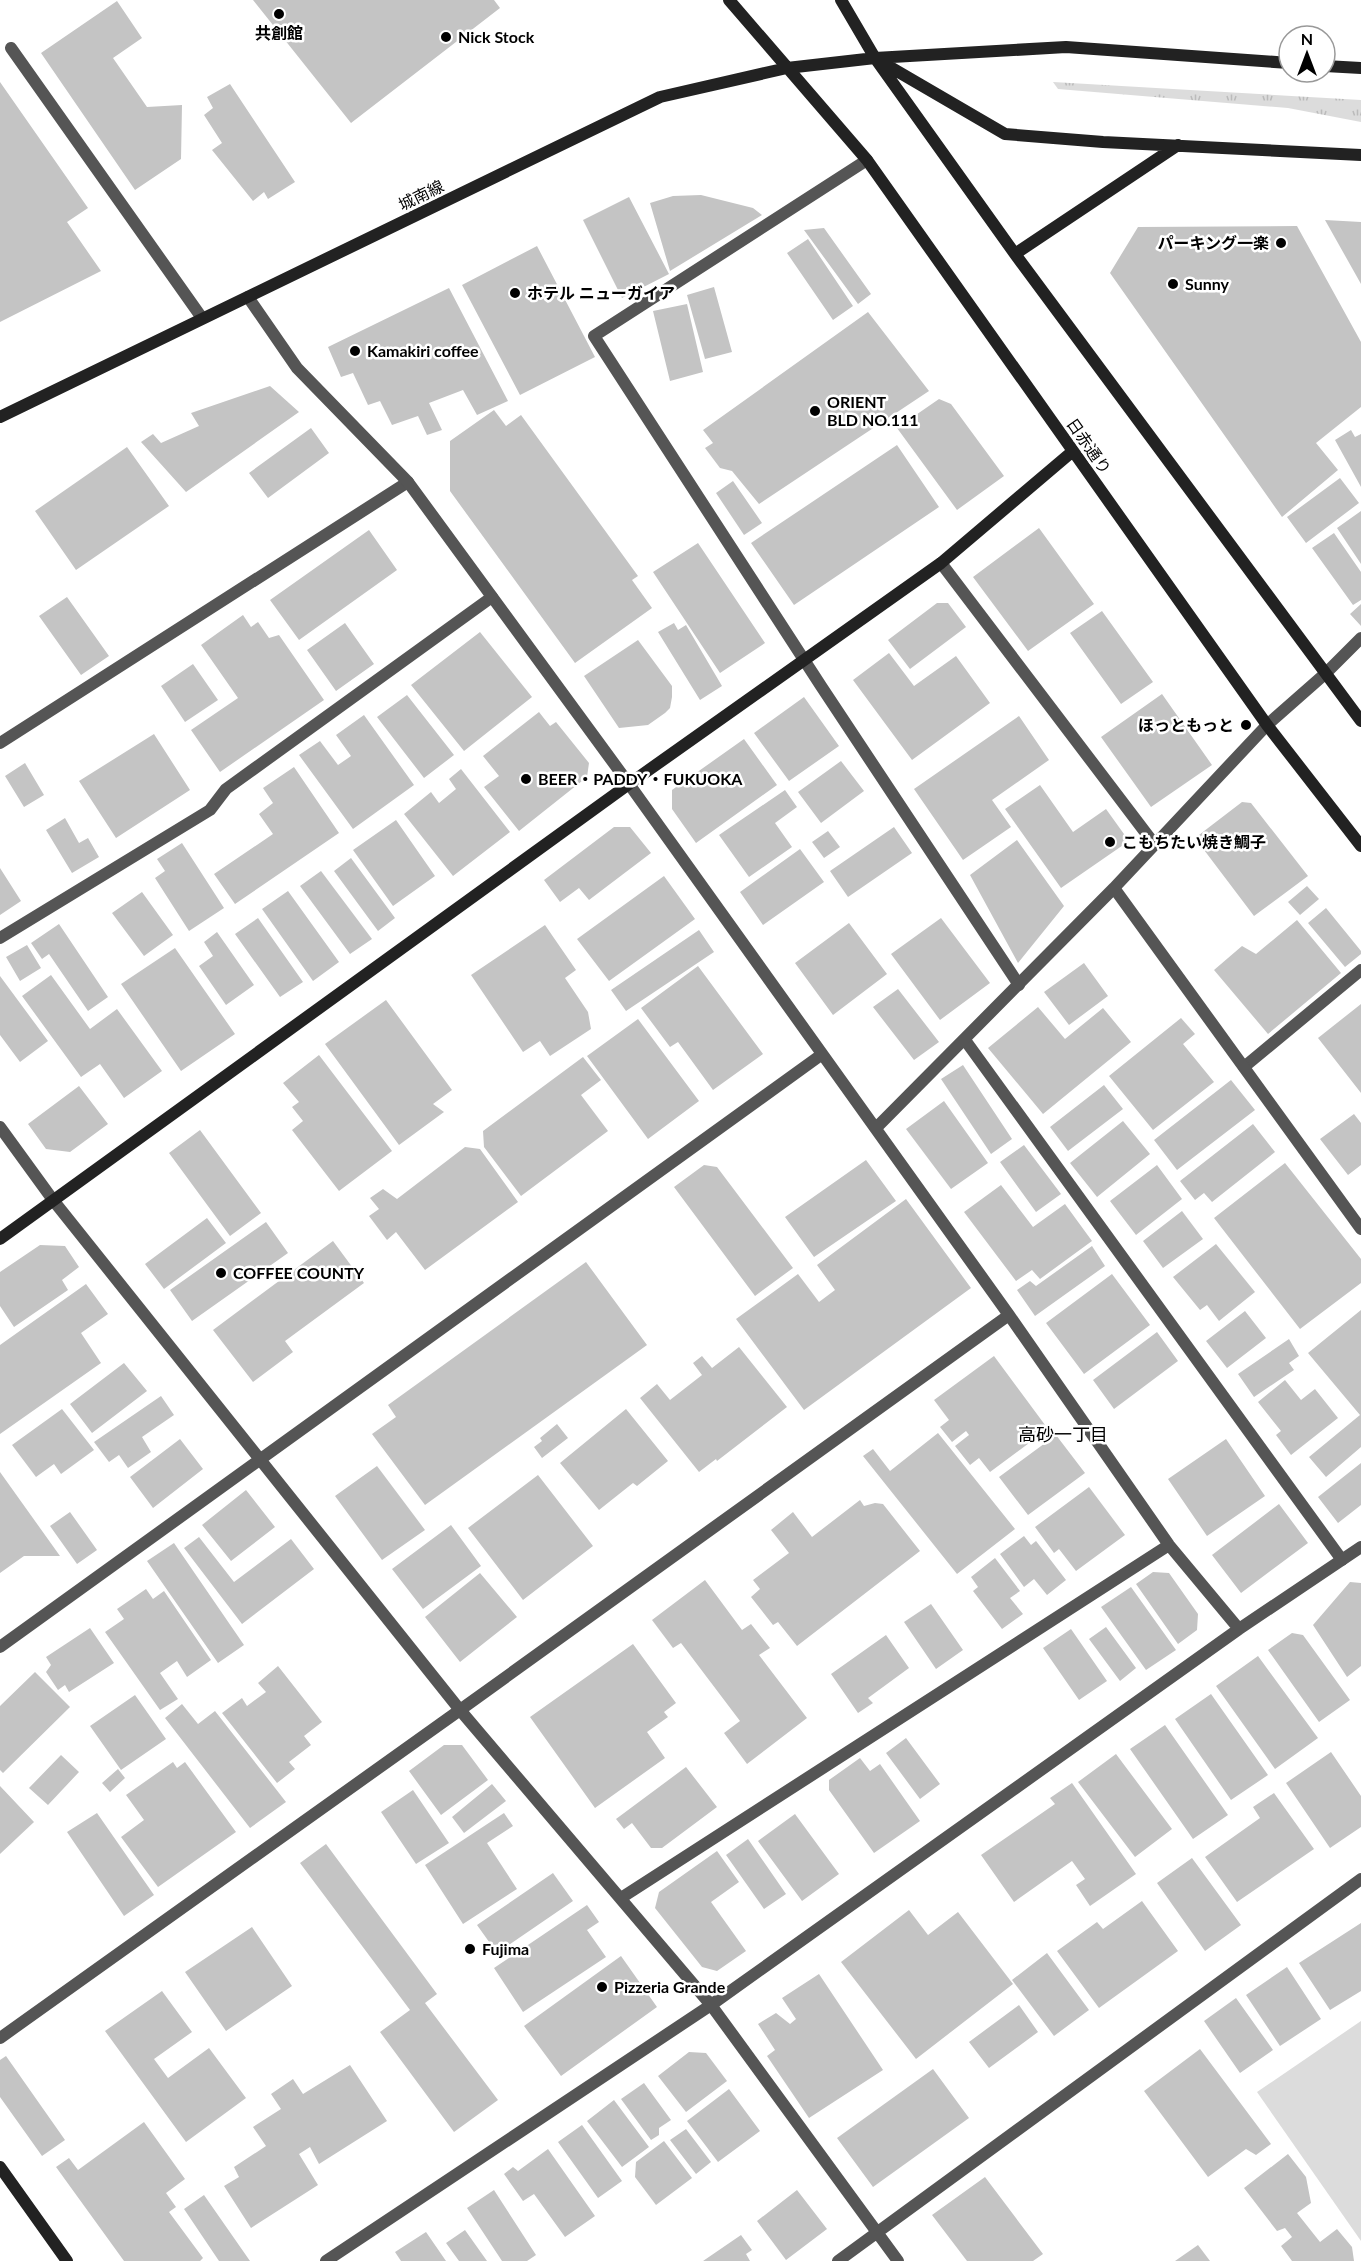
<svg xmlns="http://www.w3.org/2000/svg" width="1361" height="2261" font-family="Lato,'Noto Sans JP',sans-serif">
	<style>
		.grass { fill: url(#grass-tufts) }
		.green { fill: #dcdcdc }
		.building { fill: #c4c4c4 }
		.lines { fill: none; stroke-linecap: round; stroke-linejoin: round }
		.lane { stroke: #555; stroke-width: 12 }
		.street { stroke: #555; stroke-width: 12 }
		.secondary { stroke: #222; stroke-width: 12 }
		.poi-dot { fill: #000; stroke: #fff; stroke-width: 2 }
		.labels { text-anchor: middle; stroke-width: 5; stroke-linejoin: round; paint-order: stroke }
		.poi-label { font-size: 16px; font-weight: bold; fill: #000; stroke: #fff; text-anchor: start }
		.street-label { font-size: 16px; fill: #000; stroke: #fff }
		.neighbourhood-label { font-size: 18px; fill: #000; stroke: #fff }
	</style>
	<defs>
		<pattern id="grass-tufts" width="24" height="20" patternUnits="userSpaceOnUse" patternTransform="scale(1.5)"><rect width="24" height="20" fill="#dcdcdc"/><path d="M3 7l-1-3M5 7V3M7 7l1-3M15 17l-1-3M17 17v-4M19 17l1-3" fill="none" stroke="#bbb"/></pattern>
	</defs>
	<rect width="100%" height="100%" fill="#fff"/>
	<!-- grass -->
	<path class="grass" d="M1053,82L1361,100V122L1288,108L1058,89Z"/>
	<!-- green -->
	<path class="green" d="M1361,2021V2241L1257,2092Z"/>
	<!-- building -->
	<path class="building" d="M253,0H494L500,8L351,123Z
		M117,1L142,38L113,58L147,107L182,105L181,159L135,190L41,53Z
		M0,82L88,208L67,222L101,271L0,322Z
		M230,84L295,182L268,199L264,192L253,201L212,150L222,143L204,115L213,108L207,97Z
		M701,195L753,208L762,215L670,271L650,203L673,196Z
		M629,197L669,274L622,298L583,220Z
		M1325,220L1361,222V284Z
		M1297,226L1361,342V407L1316,443L1338,470L1282,517L1110,273L1138,227Z
		M824,228L871,294L858,304L804,230Z
		M808,239L853,306L833,320L787,253Z
		M537,246L595,357L520,395L462,285Z
		M714,287L732,352L705,359L687,295Z
		M449,288L508,401L477,415L463,390L429,403L442,430L427,435L418,416L392,425L380,401L368,405L353,373L341,377L328,347Z
		M687,304L703,372L670,381L653,311Z
		M868,312L929,391L759,504L732,471L720,468L705,448L713,443L703,430Z
		M270,386L299,412L186,492L141,442L153,434L161,443L199,426L191,413Z
		M939,399L951,404L1004,476L957,510L897,428Z
		M494,410L506,426L521,415L638,576L632,580L652,608L575,663L450,491V441Z
		M311,428L329,453L268,498L249,473Z
		M1351,430L1355,437L1361,434V487L1335,440Z
		M897,445L939,507L794,605L751,543Z
		M127,447L169,506L76,570L35,511Z
		M1340,478L1359,503L1306,543L1287,517Z
		M733,481L762,523L744,535L716,493Z
		M1361,511V564L1337,528Z
		M1039,528L1094,604L1028,651L973,577Z
		M369,530L397,570L299,640L270,600Z
		M1334,533L1361,572V600L1353,605L1312,548Z
		M698,543L765,643L720,673L653,572Z
		M67,597L109,656L81,675L39,616Z
		M937,603H948L966,627L910,669L888,640Z
		M1361,604V626L1350,614Z
		M1102,611L1153,682L1121,704L1070,633Z
		M243,615L251,627L258,622L269,638L279,635L324,700L220,772L191,730L238,698L201,645Z
		M345,623L374,664L336,691L307,650Z
		M674,623L678,630L686,625L722,686L700,700L658,632Z
		M480,632L532,697L464,751L411,685Z
		M638,640L672,686V697L670,708L665,713L648,725L619,728L584,676Z
		M889,653L914,686L956,656L990,703L912,760L853,680Z
		M193,664L218,700L185,722L161,686Z
		M1162,694L1212,765L1151,807L1101,737Z
		M407,695L454,755L424,778L377,717Z
		M804,697L839,746L789,781L754,733Z
		M539,712L550,726L556,722L589,763L587,777L519,831L484,787L499,776L483,756Z
		M364,715L414,785L353,829L299,755L320,741L338,765L351,756L336,735Z
		M1019,716L1049,760L992,800L1011,827L963,860L914,789Z
		M154,734L190,790L116,838L79,781Z
		M744,739L777,785L696,843L672,809V790Z
		M841,761L864,791L821,823L798,792Z
		M25,763L44,795L24,807L5,776Z
		M294,767L339,833L235,904L214,874L273,834L259,814L273,803L263,788Z
		M461,769L510,832L453,876L404,814L431,792L439,803L456,789L449,779Z
		M1040,785L1073,832L1106,809L1129,841L1061,888L1005,809Z
		M785,790L797,807L775,823L792,847L749,877L719,835Z
		M1242,802L1251,803L1308,876L1254,916L1195,838Z
		M65,818L79,843L88,838L99,857L72,873L46,830Z
		M396,820L435,876L393,906L353,850Z
		M614,827H630L651,853L589,900L579,888L560,902L544,880Z
		M894,827L912,853L848,897L830,871Z
		M828,831L840,847L824,858L812,842Z
		M1017,840L1064,906L1018,963L970,875Z
		M182,843L224,908L189,931L155,878L165,871L157,859Z
		M800,849L824,882L763,925L740,892Z
		M351,858L395,918L378,931L334,871Z
		M0,868L21,901L0,915Z
		M321,871L372,939L350,954L300,886Z
		M664,876L695,919L609,981L577,939Z
		M1307,886L1319,899L1300,915L1288,902Z
		M288,891L339,962L313,981L262,909Z
		M142,892L173,935L144,956L112,913Z
		M1326,908L1361,951V954L1345,967L1308,923Z
		M258,918L303,982L280,997L235,934Z
		M941,918L990,983L940,1020L891,954Z
		M1297,920L1341,973L1268,1034L1214,970L1242,946L1256,954Z
		M849,923L887,974L833,1015L795,963Z
		M59,924L108,997L88,1011L49,954L42,959L31,943Z
		M545,925L576,970L565,978L588,1012L591,1029L550,1056L540,1041L523,1052L471,975Z
		M699,930L714,952L626,1011L611,990Z
		M217,932L254,985L226,1005L199,966L213,956L204,942Z
		M27,945L41,968L20,981L6,957Z
		M175,948L235,1034L181,1071L121,984Z
		M1084,963L1108,996L1069,1025L1044,992Z
		M698,966L763,1054L713,1090L678,1042L670,1047L641,1008Z
		M51,975L90,1029L117,1009L162,1071L124,1098L100,1064L81,1077L22,996Z
		M0,976L48,1041L20,1062L0,1035Z
		M898,989L939,1042L914,1060L873,1007Z
		M386,1000L452,1090L433,1104L444,1112L399,1145L325,1044Z
		M1361,1004V1093L1318,1038Z
		M1038,1007L1065,1039L1103,1008L1131,1042L1043,1114L988,1048Z
		M1181,1018L1195,1034L1183,1044L1214,1082L1153,1130L1109,1076Z
		M638,1019L699,1101L648,1139L587,1056Z
		M319,1055L392,1151L339,1191L292,1130L303,1121L292,1107L299,1102L283,1083Z
		M583,1057L601,1080L581,1095L608,1131L521,1196L484,1147L483,1131Z
		M963,1065L1012,1139L991,1154L941,1079Z
		M1231,1080L1255,1110L1177,1170L1154,1140Z
		M1104,1085L1123,1109L1068,1151L1050,1127Z
		M79,1086L108,1124L70,1152L46,1149L28,1124Z
		M944,1101L988,1163L951,1189L906,1129Z
		M1354,1114L1361,1123V1165L1348,1175L1320,1139Z
		M1123,1121L1150,1154L1097,1197L1070,1163Z
		M1253,1124L1275,1152L1212,1202L1204,1193L1195,1200L1180,1181Z
		M200,1130L261,1213L230,1236L169,1153Z
		M1024,1145L1061,1194L1036,1212L1000,1162Z
		M465,1147L480,1149L518,1202L425,1270L396,1232L387,1240L369,1216L379,1209L370,1198L383,1189L397,1199Z
		M866,1160L896,1201L814,1257L785,1217Z
		M1285,1163L1361,1259V1283L1300,1329L1214,1218Z
		M704,1165L717,1167L793,1268L755,1296L674,1187Z
		M1157,1165L1182,1199L1136,1235L1110,1201Z
		M1001,1185L1033,1227L1065,1204L1092,1241L1040,1279L1032,1270L1016,1281L964,1212Z
		M906,1199L971,1288L804,1410L736,1319L798,1274L819,1302L835,1290L817,1265Z
		M1182,1211L1203,1239L1163,1268L1143,1241Z
		M207,1218L226,1243L164,1289L145,1264Z
		M266,1222L288,1253L192,1321L170,1290Z
		M333,1241L364,1283L285,1341L293,1352L253,1382L213,1330Z
		M1216,1244L1255,1292L1219,1321L1207,1305L1200,1310L1173,1277Z
		M40,1245L65,1246L79,1267L62,1280L68,1290L14,1327L0,1306V1272Z
		M1092,1246L1105,1266L1035,1316L1017,1290L1030,1281L1036,1286Z
		M586,1262L647,1345L425,1505L372,1434L396,1417L388,1405Z
		M1112,1274L1150,1325L1084,1374L1046,1323Z
		M86,1284L108,1314L81,1333L101,1363L0,1434V1345Z
		M1361,1310V1447L1326,1477L1309,1457L1360,1415L1308,1353Z
		M1245,1311L1266,1338L1227,1368L1206,1341Z
		M1157,1332L1178,1361L1114,1409L1093,1380Z
		M1289,1339L1299,1356L1289,1363L1294,1370L1254,1397L1238,1374Z
		M739,1347L787,1407L717,1461L716,1459L699,1472L640,1398L657,1384L670,1400L702,1375L693,1363L702,1356L712,1368Z
		M994,1356L1048,1429L990,1472L979,1458L970,1465L955,1446L969,1435L966,1431L952,1442L940,1427L949,1420L934,1400Z
		M124,1363L147,1391L92,1433L70,1404Z
		M1285,1380L1301,1400L1315,1389L1338,1418L1291,1455L1276,1435L1281,1431L1258,1402Z
		M161,1396L174,1415L142,1437L151,1452L128,1468L119,1455L109,1462L94,1442Z
		M62,1409L94,1450L61,1474L54,1464L36,1477L12,1445Z
		M626,1409L668,1461L637,1486L633,1483L599,1510L560,1463Z
		M557,1424L568,1438L542,1458L534,1447L542,1441L540,1438Z
		M938,1433L1015,1529L957,1574L863,1456L873,1449L890,1471Z
		M1056,1435L1085,1473L1028,1515L999,1477Z
		M180,1439L203,1469L153,1508L130,1477Z
		M1226,1439L1265,1496L1207,1536L1168,1479Z
		M1361,1463V1505L1338,1523L1318,1497Z
		M377,1466L425,1530L382,1560L335,1496Z
		M0,1472L60,1556H24L0,1573Z
		M538,1475L593,1546L523,1600L468,1528Z
		M1089,1487L1125,1535L1076,1571L1059,1549L1054,1553L1035,1527Z
		M246,1490L275,1527L231,1561L202,1525Z
		M860,1500L864,1506L875,1503L883,1504L920,1551L797,1646L778,1622L773,1625L751,1597L760,1589L753,1580L789,1553L771,1530L793,1512L812,1537Z
		M1279,1504L1308,1543L1241,1593L1212,1555Z
		M70,1512L97,1550L77,1564L50,1526Z
		M451,1525L481,1566L423,1609L392,1569Z
		M1024,1536L1031,1545L1036,1541L1066,1580L1047,1595L1034,1579L1024,1587L1000,1554Z
		M199,1537L234,1582L291,1539L314,1569L242,1624L184,1548Z
		M174,1543L244,1645L218,1663L147,1561Z
		M995,1558L1020,1591L1010,1598L1023,1614L1002,1629L973,1591L978,1587L971,1577Z
		M1153,1572L1169,1573L1198,1614L1197,1630L1178,1644L1136,1584Z
		M480,1573L517,1617L460,1662L425,1617Z
		M705,1580L742,1630L751,1624L770,1648L759,1655L807,1718L747,1764L724,1733L740,1721L681,1643L673,1648L652,1620Z
		M1350,1582L1361,1583V1666L1347,1677L1313,1625Z
		M1131,1587L1176,1650L1146,1670L1101,1607Z
		M146,1589L153,1599L164,1591L211,1660L187,1677L177,1661L160,1673L178,1699L160,1710L105,1632L124,1619L117,1609Z
		M931,1604L963,1650L936,1669L904,1622Z
		M1106,1627L1136,1668L1120,1681L1089,1639Z
		M90,1628L114,1663L69,1692L65,1685L58,1690L46,1672L51,1665L46,1657Z
		M1071,1629L1107,1681L1079,1700L1043,1648Z
		M1292,1633L1303,1635L1350,1700L1319,1722L1268,1650Z
		M886,1635L909,1668L868,1698L873,1703L858,1713L831,1674Z
		M633,1644L676,1703L664,1712L668,1717L647,1732L665,1758L595,1808L530,1717Z
		M1258,1656L1318,1738L1275,1769L1216,1686Z
		M278,1666L322,1722L304,1736L311,1745L289,1762L295,1769L277,1783L222,1713L242,1698L247,1706L266,1692L258,1683Z
		M35,1672L70,1707L3,1773L0,1770V1706Z
		M1211,1694L1268,1775L1231,1800L1175,1719Z
		M135,1695L166,1739L121,1770L90,1726Z
		M182,1704L198,1724L215,1711L286,1802L250,1828L165,1718Z
		M1165,1725L1228,1815L1193,1839L1130,1749Z
		M906,1738L940,1784L920,1799L886,1753Z
		M444,1745H462L488,1780L441,1815L409,1771Z
		M1331,1752L1361,1796V1827L1330,1848L1286,1783Z
		M1116,1754L1172,1829L1135,1857L1078,1782Z
		M61,1755L79,1772L48,1805L29,1788Z
		M860,1758L870,1771L880,1764L920,1821L874,1853L829,1790V1780Z
		M173,1762L177,1768L185,1762L236,1832L158,1887L121,1837L144,1820L126,1795Z
		M686,1767L717,1807L662,1848H651L632,1823L624,1829L616,1819Z
		M118,1769L125,1778L110,1792L102,1783Z
		M1072,1783L1136,1874L1090,1906L1076,1885L1085,1879L1072,1861L1014,1902L981,1855L1055,1804L1050,1798Z
		M492,1784L506,1801L464,1833L452,1817Z
		M0,1786L34,1822L0,1854Z
		M413,1790L449,1843L416,1864L381,1812Z
		M1274,1793L1314,1849L1237,1902L1205,1857L1260,1818L1253,1807Z
		M97,1813L154,1895L124,1916L67,1832Z
		M504,1813L513,1826L487,1843L517,1889L463,1924L425,1865Z
		M795,1814L839,1874L802,1901L758,1841Z
		M748,1839L786,1894L764,1909L726,1855Z
		M326,1844L437,1994L425,2003L498,2100L454,2132L380,2032L410,2010L300,1863Z
		M717,1851L739,1882L711,1902L746,1951L717,1971L702,1967L655,1908L659,1892Z
		M1192,1858L1241,1925L1205,1951L1157,1883Z
		M553,1873L573,1901L497,1953L477,1925Z
		M1142,1901L1178,1951L1099,2008L1057,1951L1097,1922L1103,1929Z
		M587,1905L599,1922L587,1930L606,1957L523,2012L494,1968Z
		M909,1910L928,1935L958,1912L1013,1984L916,2059L841,1962Z
		M1361,1923V1991L1330,2010L1299,1963Z
		M252,1927L292,1986L226,2031L185,1972Z
		M1047,1953L1089,2010L1054,2036L1012,1980Z
		M621,1956L657,2007L561,2076L524,2026Z
		M1287,1967L1321,2019L1280,2046L1246,1995Z
		M819,1974L883,2070L809,2118L767,2056L775,2050L758,2024L776,2013L790,2024L796,2019L782,1998Z
		M162,1991L192,2032L154,2059L168,2078L209,2048L246,2098L186,2142L105,2031Z
		M1236,1998L1273,2050L1240,2073L1204,2021Z
		M1019,2005L1038,2032L989,2068L969,2042Z
		M1200,2049L1271,2144L1256,2155L1246,2149L1208,2177L1144,2091Z
		M689,2052L706,2053L727,2081L686,2112L658,2076Z
		M6,2056L65,2140L42,2156L0,2097V2060Z
		M350,2065L387,2121L319,2164L310,2147L299,2154L318,2185L251,2228L224,2186L239,2177L234,2167L266,2146L253,2127L281,2109L271,2094L293,2079L303,2094Z
		M933,2069L969,2118L873,2187L837,2138Z
		M644,2083L671,2120L659,2128V2135L651,2140L621,2099Z
		M729,2089L760,2131L718,2162L687,2121Z
		M614,2100L649,2147L622,2167L587,2121Z
		M144,2122L185,2179L166,2193L176,2207L169,2212L203,2258L200,2261H124L56,2167L69,2158L78,2170Z
		M582,2125L622,2181L598,2198L558,2142Z
		M686,2129L711,2162L696,2174L670,2140Z
		M664,2141L692,2178L656,2205L635,2177L636,2162Z
		M548,2149L595,2216L565,2237L534,2194L523,2201L504,2174L513,2167L518,2171Z
		M1288,2154L1306,2177L1311,2203L1297,2213L1320,2242L1337,2229L1352,2247L1354,2261H1292L1281,2246L1292,2237L1285,2228L1277,2231L1244,2188Z
		M985,2177L1043,2254L1033,2261H967L932,2215Z
		M494,2190L536,2255L527,2261H502L467,2208Z
		M797,2190L827,2229L786,2260L757,2221Z
		M204,2195L250,2261H219L184,2209Z
		M465,2230L487,2261H459L446,2243Z
		M426,2232L446,2261H401L395,2252Z
		M741,2235L752,2250L746,2254L750,2261H703Z
		M1198,2245L1210,2261H1175Z"/>
	<g class="lines">
		<!-- lane -->
		<path class="lane" d="M867,160L594,336L821,686L1019,985
			M0,743L408,482
			M0,938L210,810L226,789L492,597
			M965,1040L1342,1560
			M1244,1067L1361,970"/>
		<!-- street -->
		<path class="street" d="M11,48L202,318
			M248,297L297,368L408,482L629,784L1009,1315L1169,1545L1239,1629
			M941,563L1155,845
			M1114,888L1361,1229
			M0,1127L53,1200L460,1710L711,2005L898,2261
			M876,1128L1114,888L1267,725L1326,673L1361,638
			M0,1647L821,1055
			M621,1898L1169,1545
			M0,2038L460,1710L1009,1315
			M326,2261L711,2005L1239,1629L1361,1547
			M838,2261L1361,1879"/>
		<!-- secondary -->
		<path class="secondary" d="M729,0L867,160L1267,725L1361,846
			M841,0L875,58L1015,254L1361,721
			M878,60L1005,134L1103,142L1361,155
			M1325,66L1361,68
			M1015,254L1178,145
			M0,417L660,97L787,68L875,58L1066,47L1289,63
			M0,1239L629,784L941,563L1073,451
			M0,2167L67,2261"/>
	</g>
	<!-- markers -->
	<g class="poi-dot">
		<circle cx="279" cy="14" r="6"/>
		<circle cx="446" cy="37" r="6"/>
		<circle cx="1281" cy="243" r="6"/>
		<circle cx="1173" cy="284" r="6"/>
		<circle cx="515" cy="293" r="6"/>
		<circle cx="355" cy="351" r="6"/>
		<circle cx="815" cy="411" r="6"/>
		<circle cx="1246" cy="725" r="6"/>
		<circle cx="526" cy="779" r="6"/>
		<circle cx="1110" cy="842" r="6"/>
		<circle cx="221" cy="1273" r="6"/>
		<circle cx="470" cy="1949" r="6"/>
		<circle cx="602" cy="1987" r="6"/>
	</g>
	<g class="labels">
		<!-- poi labels -->
		<g class="poi-label">
			<text x="279" y="39" text-anchor="middle">共創館</text>
			<text x="458" y="43">Nick Stock</text>
			<text x="1269" y="249" text-anchor="end">パーキング一楽</text>
			<text x="1185" y="290">Sunny</text>
			<text x="527" y="299">ホテル ニューガイア</text>
			<text x="367" y="357">Kamakiri coffee</text>
			<text x="827" y="408">ORIENT<tspan x="827" dy="18">BLD NO.111</tspan></text>
			<text x="1234" y="731" text-anchor="end">ほっともっと</text>
			<text x="538" y="785">BEER・PADDY・FUKUOKA</text>
			<text x="1122" y="848">こもちたい焼き鯛子</text>
			<text x="233" y="1279">COFFEE COUNTY</text>
			<text x="482" y="1955">Fujima</text>
			<text x="614" y="1993">Pizzeria Grande</text>
		</g>
		<!-- street labels -->
		<g class="street-label">
			<text transform="translate(421 195) rotate(-26)" y="6">城南線</text>
			<text transform="translate(1089 446) rotate(55)" y="6">日赤通り</text>
		</g>
		<!-- neighbourhood labels -->
		<g class="neighbourhood-label">
			<text x="1063" y="1441">高砂一丁目</text>
		</g>
	</g>
	<!-- north arrow -->
	<g transform="translate(1307 54)"><circle r="28" fill="#ffffff" stroke="#999999" stroke-width="1.5"/>
	<path d="M0-4.5L10 22L0 15L-10 22Z" fill="#000000"/>
	<text y="-9" font-size="16" font-weight="bold" text-anchor="middle" fill="#000000">N</text>
	</g>
</svg>
